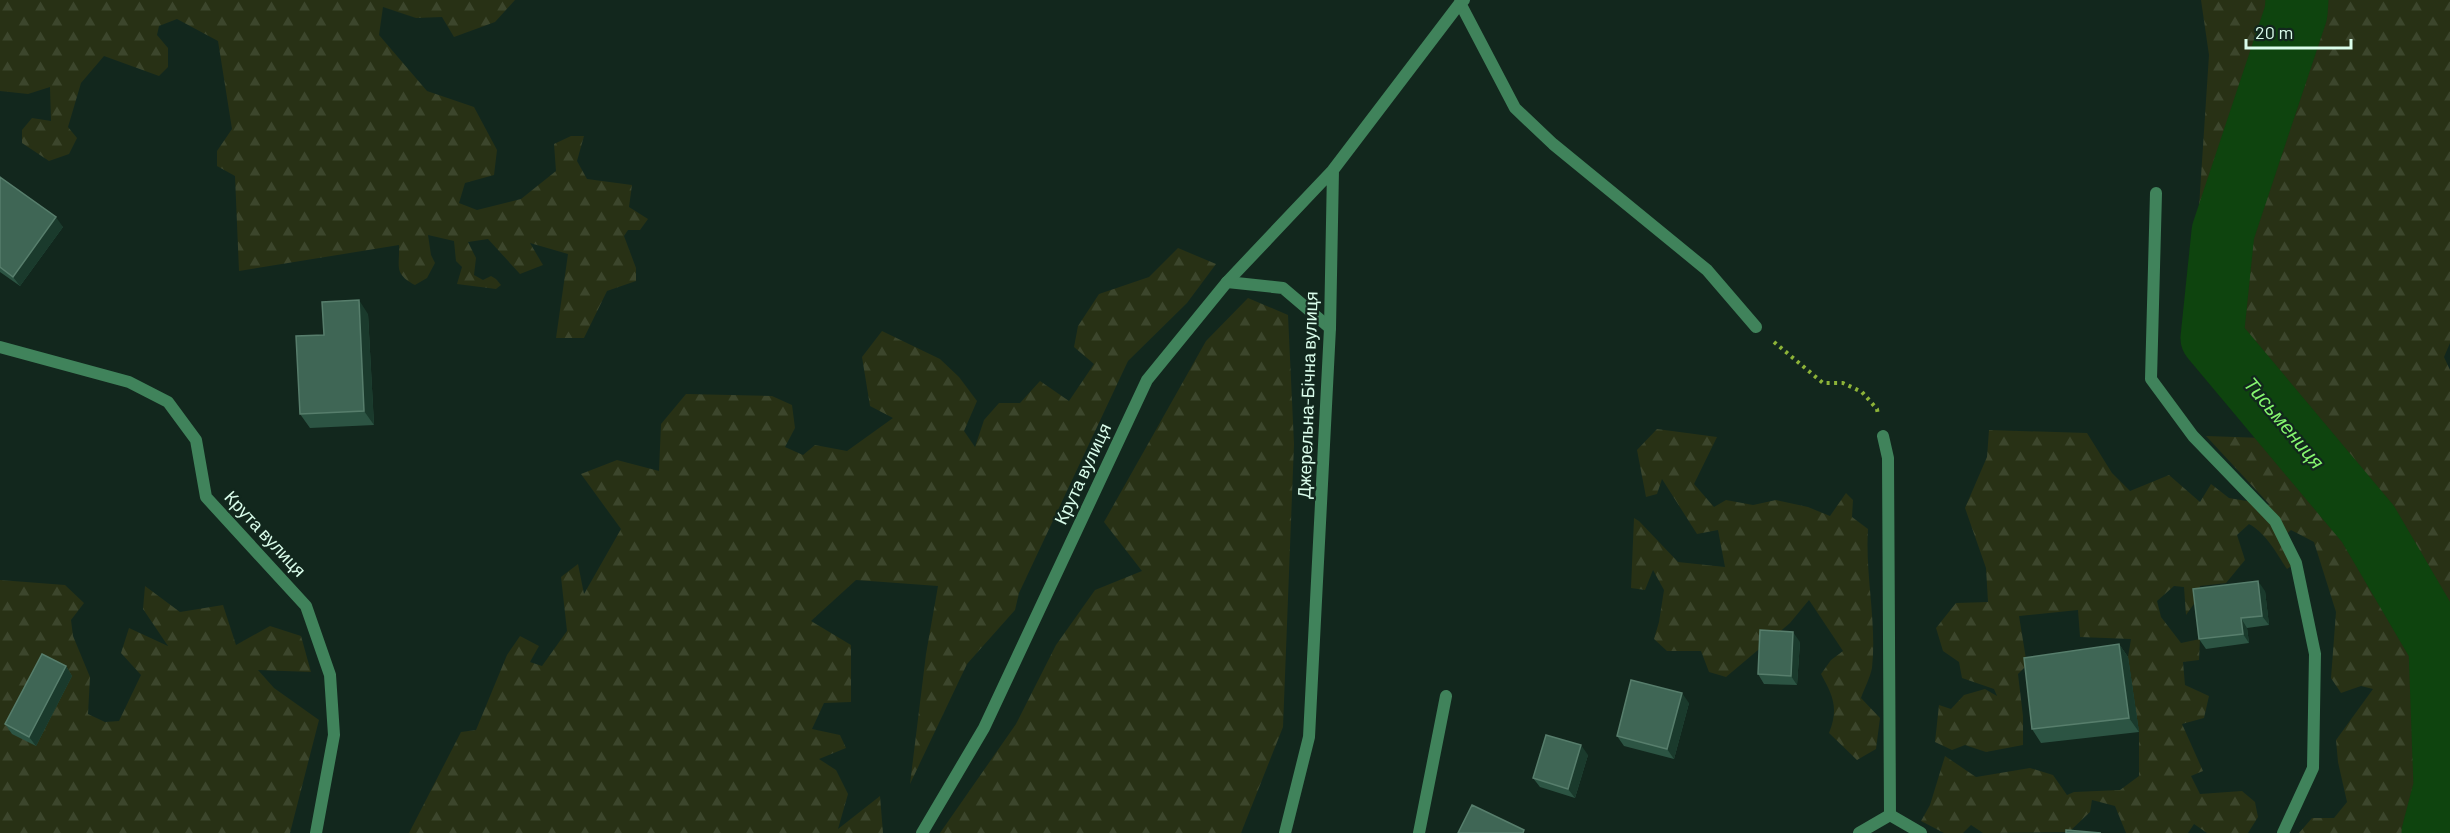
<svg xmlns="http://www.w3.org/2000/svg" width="2450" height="833" font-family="Barlow,sans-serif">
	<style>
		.forest { fill: url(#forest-firs) }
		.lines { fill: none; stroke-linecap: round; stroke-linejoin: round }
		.river { stroke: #0e440e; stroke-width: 63 }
		.path { stroke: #8db338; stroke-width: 4; stroke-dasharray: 3 4.5; stroke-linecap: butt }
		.lane { stroke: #40835b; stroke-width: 12 }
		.street { stroke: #40835b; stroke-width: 12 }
		.wall { fill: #2c5443 }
		.shaded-wall { fill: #1a3a2c }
		.building { fill: #3f6655; stroke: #577e6c; stroke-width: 1.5 }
		.labels { text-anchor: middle; stroke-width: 4.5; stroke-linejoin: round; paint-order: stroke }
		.street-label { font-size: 18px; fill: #dafdeb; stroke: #12271d }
		.water-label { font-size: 20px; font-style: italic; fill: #85f66f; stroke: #12271d }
	</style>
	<defs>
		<pattern id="forest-firs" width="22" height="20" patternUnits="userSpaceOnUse" patternTransform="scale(1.5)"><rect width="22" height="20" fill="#283115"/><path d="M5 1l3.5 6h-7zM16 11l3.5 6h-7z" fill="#3c462c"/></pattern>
	</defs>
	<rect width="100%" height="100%" fill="#12271d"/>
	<!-- forest -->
	<path class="forest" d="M0,0H515L495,22L454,37L442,17L416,18L383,7L379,35L427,91L474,107L497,150L494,175L465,183L459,203L477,210L521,199L556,171L554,144L571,136H584L577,161L587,179L632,185L629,207L648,219L640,230H628L624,236L636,268V281L607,291L584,338H556L568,254L530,243L543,265L520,274L488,239L468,242L476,258L474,275L483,280L491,276L496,279L501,285L496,289L457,284L462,267L456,261L454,241L428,235L431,255L435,263L427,278L415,285C393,273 400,267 399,245L239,271L235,176L217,166V151L232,129L218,41L177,19L159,26L157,35L168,48V67L159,76L104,56L81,83L68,127L77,138L69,154L49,161L22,143V130L32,118L51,121L50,87L28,94L0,91Z
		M2201,0H2450V343L2444,357L2450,370V833H2299L2312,818H2334L2347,802L2338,762L2336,740L2373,689L2361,686L2341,693L2331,678L2336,612L2314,542L2291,530L2280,540L2293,565L2287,569C2277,554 2266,533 2249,524L2237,535L2245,560L2226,583L2200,586L2196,601L2186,615L2184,587L2174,586L2157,601L2161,617L2181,643L2200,639L2199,660L2183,662L2185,685L2209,696L2204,718L2182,724L2203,771L2191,776L2200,794L2242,791L2255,802L2258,817L2248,833H2207L2194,824L2188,833H2126L2115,806L2092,800L2090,812L2069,832L1983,833L1971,825L1963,833H1944L1921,821L1930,805L1945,756L1976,777L2030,768L2053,775L2067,795L2074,792L2120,790L2139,776V732L2128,657L2131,639L2080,637L2078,610L2019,616L2027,665L2018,674L2023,716V745L1986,752L1965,745L1952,750L1935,742L1939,705L1951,709L1964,695L1985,689L1997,696L1994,689L1962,678L1959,662L1943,651L1936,628L1956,603L1988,602L1986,568L1965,508L1987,457L1989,430L2087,433L2112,473L2130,491L2169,475L2200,502L2211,484L2229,498L2270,505L2206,436L2264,438L2191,329L2209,55Z
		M1178,248L1216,264L1187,303L1128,361L1019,593L1015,610L967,664L910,784L926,654L938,586L856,580L811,621L851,645V702L824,703L812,729L840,735L846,748L819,759L836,770L848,794L838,829L880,796L883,833H409L461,732L476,730L507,655L520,636L539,646L530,662L542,666L567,631L561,577L578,564L584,594L621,529L581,474L617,460L659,471L661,424L686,394L772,396L792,405L795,428L785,447L803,455L815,445L847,451L893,418L870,406L862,357L882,331L940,359L959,377L977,401L964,431L975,447L984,420L999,403H1020L1040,381L1069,401L1094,364L1074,347L1078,326L1099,294L1149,277Z
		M1248,298L1288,315L1294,444L1283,727L1241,833H940L1016,724L1056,645L1095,590L1142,571L1104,522L1206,341Z
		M1657,429L1717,437L1694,484L1714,507L1726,500L1753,505L1776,500L1808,507L1830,516L1846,493L1853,500L1852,517L1868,529C1865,575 1877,622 1872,668C1870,678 1864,689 1861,698L1880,718L1876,749L1857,760L1829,733C1839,708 1833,696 1821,674L1831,660L1843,651L1809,600L1790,623L1726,677L1709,672L1701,651H1667L1654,639L1659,622L1664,590L1653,570L1645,590L1631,588L1634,518L1639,521L1678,562L1725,567L1718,530L1697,534L1662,479L1657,494L1646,497L1637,450Z
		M0,580L65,585L84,603L71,620L73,636L90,677L88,714L105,722L119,721L141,675L121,653L129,628L168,646L143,609L145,586L180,612L223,605L236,645L270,626L301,636L311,672L258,670L274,688L319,720L290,833H0Z"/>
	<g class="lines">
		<!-- river -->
		<path class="river" d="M2297,0L2296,13L2223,232L2212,338L2368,524L2440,647L2445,787L2433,833"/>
		<!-- path -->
		<path class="path" d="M1774,342L1823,383H1843L1862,392L1877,409L1878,415"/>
		<!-- lane -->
		<path class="lane" d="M1460,3L1515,108L1553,144L1707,270L1756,327
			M2156,193L2151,379L2193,436L2275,521L2296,563L2315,654L2313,768L2283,833
			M1227,282L1283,288L1330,328
			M1883,436L1888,458L1890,815L1921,833
			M1419,833L1446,696
			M1859,833L1890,815"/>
		<!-- street -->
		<path class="street" d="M0,347L129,382L168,402L196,440L206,497L306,606L330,675L334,735L316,833
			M922,833L984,728L1147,380L1227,282L1333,170
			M1285,833L1309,737L1330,328L1333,170L1460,3L1464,0"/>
	</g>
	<!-- wall -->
	<path class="wall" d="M0,177L63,227L20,286L0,272Z
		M368,314L374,425L310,428L300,414L324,335Z
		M2265,591L2269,625L2247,628L2249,643L2206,649L2199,639Z
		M1800,642L1797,685L1764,684L1758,674Z
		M2119,644L2128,657L2139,732L2041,743L2032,729Z
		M66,666L72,676L36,746L12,734L5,724Z
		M1689,703L1674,759L1624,746L1617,736Z
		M1588,755L1575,798L1540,787L1533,778Z"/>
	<!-- shaded-wall -->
	<path class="shaded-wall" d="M56,217L63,227L20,286L13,277Z
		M359,300L368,314L374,425L364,411Z
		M2258,581L2265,591L2269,625L2262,616Z
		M2241,618L2247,628L2249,643L2243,634Z
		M1793,632L1800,642L1797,685L1791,676Z
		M2119,644L2128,657L2139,732L2129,718Z
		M66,666L72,676L36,746L29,737Z
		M1682,693L1689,703L1674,759L1667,749Z
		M1581,745L1588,755L1575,798L1568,789Z"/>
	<!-- building -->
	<path class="building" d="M0,177L56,217L13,277L0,267Z
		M359,300L364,411L300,414L296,336L324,335L322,302Z
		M2258,581L2262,616L2241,618L2243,634L2199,639L2193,589Z
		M1760,630L1793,632L1791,676L1758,674Z
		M2119,644L2129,718L2032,729L2024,658Z
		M42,654L66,666L29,737L5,724Z
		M1631,680L1682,693L1667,749L1617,736Z
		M1546,735L1581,745L1568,789L1533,778Z
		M1472,805L1524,830L1523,833H1458Z
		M2066,830L2101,833H2066Z"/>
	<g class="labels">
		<!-- street labels -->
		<g class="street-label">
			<text transform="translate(1308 395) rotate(-88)" y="6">Джерельна-Бічна вулиця</text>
			<text transform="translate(1083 474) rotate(-65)" y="6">Крута вулиця</text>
			<text transform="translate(265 534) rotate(47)" y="6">Крута вулиця</text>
		</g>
		<!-- water labels -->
		<g class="water-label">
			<text transform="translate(2284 423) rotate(50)" y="7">Тисьмениця</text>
		</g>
	</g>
	<!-- scale -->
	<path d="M2246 39v9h105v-9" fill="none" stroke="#dafdeb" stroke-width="3"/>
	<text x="2255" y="39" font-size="18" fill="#dafdeb" stroke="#12271d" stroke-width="4.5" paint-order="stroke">20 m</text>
</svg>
